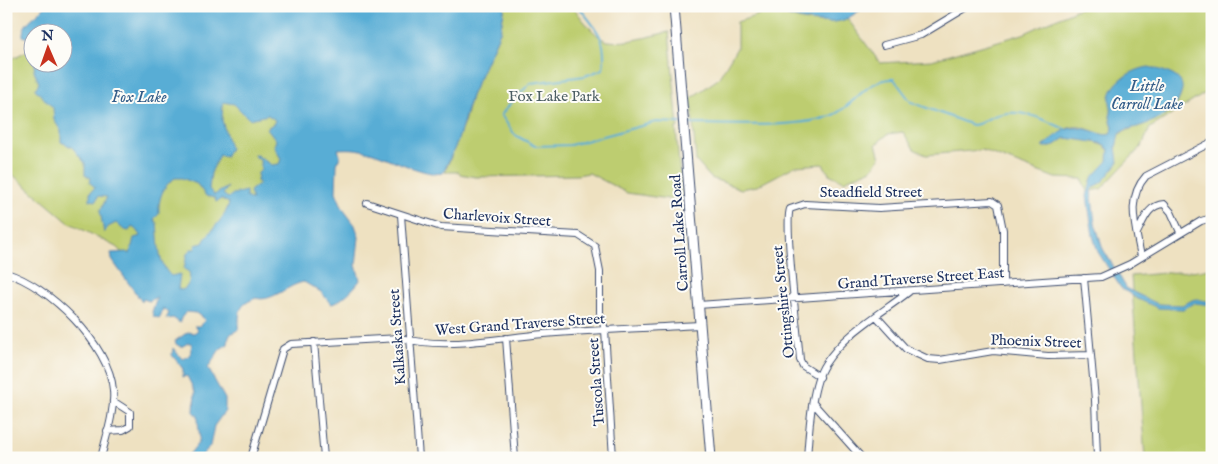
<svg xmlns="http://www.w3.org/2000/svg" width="1218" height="464" font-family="'IM FELL English',serif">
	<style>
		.green { fill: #bdcd6f; stroke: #6c7e66; fill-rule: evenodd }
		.water { fill: #59add5; stroke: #3a6e9a; fill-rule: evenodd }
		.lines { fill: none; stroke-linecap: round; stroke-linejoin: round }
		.stream { stroke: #59add5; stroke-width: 2 }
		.street-casing { stroke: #3b4a6d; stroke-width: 8 }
		.secondary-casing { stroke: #3b4a6d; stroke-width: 11 }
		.street { stroke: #fff; stroke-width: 6 }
		.secondary { stroke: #fff; stroke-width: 9 }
		.labels { text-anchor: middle; stroke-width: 4; stroke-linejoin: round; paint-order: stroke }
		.park-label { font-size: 15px; fill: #4c5e63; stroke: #fdfcf7 }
		.street-label { font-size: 15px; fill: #1b2f5e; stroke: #fdfcf7 }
		.water-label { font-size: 16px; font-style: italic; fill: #315b88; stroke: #fdfcf7 }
	</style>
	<rect width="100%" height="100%" fill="#fdfcf7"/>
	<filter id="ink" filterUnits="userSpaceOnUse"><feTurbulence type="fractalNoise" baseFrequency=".02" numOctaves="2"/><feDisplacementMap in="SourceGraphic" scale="10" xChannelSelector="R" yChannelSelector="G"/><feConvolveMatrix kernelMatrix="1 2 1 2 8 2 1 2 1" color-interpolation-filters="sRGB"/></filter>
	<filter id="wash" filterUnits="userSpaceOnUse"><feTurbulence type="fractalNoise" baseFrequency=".0096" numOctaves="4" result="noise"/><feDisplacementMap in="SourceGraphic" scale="20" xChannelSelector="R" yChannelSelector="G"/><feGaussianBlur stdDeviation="1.12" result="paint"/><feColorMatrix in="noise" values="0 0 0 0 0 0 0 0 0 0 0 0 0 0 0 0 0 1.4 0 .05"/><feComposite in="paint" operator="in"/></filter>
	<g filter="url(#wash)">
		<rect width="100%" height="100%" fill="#eee1c1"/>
		<!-- green -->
		<path class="green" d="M505,6H573C578,15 598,40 608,41C627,44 649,36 669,32L678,127L676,128L682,201L627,193L589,173L577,175L476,177L460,174L459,172H445L464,123L471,96L500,32Z
			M765,6H773C786,22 830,26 847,18L880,63L932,60L1023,34L1084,6L1163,10L1170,6H1212V89L1150,128L1142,146L1101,189L1087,192L1082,179L1055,178L982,150L926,155L914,149L903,132L888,134L876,144L880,158L872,169L844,181L829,174L823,164L795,166L757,186L741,189L711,178L696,161L691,98L718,79L737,48V22L758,15ZM1120,81L1181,94L1177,104L1167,114L1119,134L1116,147L1118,163L1095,188L1090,182C1095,173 1104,170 1108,162C1120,141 1077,139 1065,138L1051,147L1044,146C1054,139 1061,129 1073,127C1086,124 1098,138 1111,134L1113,128L1110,117C1115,102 1107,96 1120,81Z
			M32,48V62H62L269,92L303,156L185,300L163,291L116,247L68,222L6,169V62Z
			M1212,269V458H1145L1131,276Z"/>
		<!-- water -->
		<path class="water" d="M44,6H505L500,32L471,96L457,143L443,173C427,177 390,158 373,153C361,149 351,148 338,149L340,156L337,164L336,192L343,209L355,225L359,237L356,265L360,280C356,287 338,304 331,304L321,292L304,282C289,284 271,303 256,298C238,305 239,311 239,329L229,335L228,344L220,349L208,368L225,399V411L214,426L210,446L200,458H186C206,435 198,442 198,416L194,413L195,392L187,376L183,377V369L172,355L173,348L182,359L190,356L192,343H188L181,347L176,344L175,341L188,332L194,333L198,330L194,326H199L205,320L196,313L186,312L181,318L180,323L173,318L166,319L169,313L163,308L160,318L154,317L152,312L157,297L149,301L143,299L142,302L112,260L111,253L126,252L130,254L134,238L141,236L138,231L132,227L129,231L124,230L116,223L108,227L104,233L100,211L107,197L98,196L96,201L90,200V193L95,187L90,183L91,178L85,175V163L72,147L61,142V131L54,120L53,108L35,89L39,83L34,71L35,63L62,62V32H32V41L23,36C22,21 38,17 44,6ZM223,102L234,104L249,119L268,115L275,120L274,123L267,128L276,140L274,146L281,159L279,164L272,165L255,154L254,156L260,160L261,170L258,173L257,181L259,184L250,191L252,200L246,197V191L233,194L228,198L223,194L228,187L214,195L209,189L211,173L219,155L225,157L230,148L222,120ZM175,178H182L197,184L206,196L215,198L216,202L221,199L229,203C225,220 210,229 203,243L195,245L196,249H191L187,254L184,269L189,272C191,279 189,287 182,290L178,289L180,274L171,276C157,263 159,240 157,223L154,219L159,214C158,200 162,186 175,178Z
			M773,6H868C859,10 853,16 844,20C827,26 785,20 773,6Z
			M1149,67C1160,70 1184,75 1182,89C1179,112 1156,121 1137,127C1130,129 1124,129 1119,134L1116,147L1118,163L1104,180L1091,190L1095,223L1103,249L1127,289L1158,304L1182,305L1195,299L1212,302V305L1195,303L1183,309L1158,308L1136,298L1121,288L1098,252L1093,236L1087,196L1092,178L1108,161L1109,149L1100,143L1066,138L1051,147H1043C1063,129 1068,123 1096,132C1101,134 1106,136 1111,134L1113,128L1110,116C1113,109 1109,105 1110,97C1113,80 1134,69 1149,67Z"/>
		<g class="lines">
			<!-- stream -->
			<path class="stream" d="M578,6C596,28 608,39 603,69L585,76L531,83L515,98L501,115L515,135L535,146L570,145L656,122L681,123
				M688,124C724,124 802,129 833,115C855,105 867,78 894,79L911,102L972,125C983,125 987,117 997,115C1023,108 1042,119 1065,129"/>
		</g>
	</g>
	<g filter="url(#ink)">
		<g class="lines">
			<!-- street casing -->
			<g class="street-casing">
				<path id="street" d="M884,45L921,35L969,6
					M367,203L441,227L578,235L595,246L600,271V313L605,330L613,458
					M401,215L419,458
					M1137,233C1144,220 1148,205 1164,204L1171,212L1180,232
					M1141,257C1136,228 1125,199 1146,176L1212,142
					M6,273C48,285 110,345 113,390C115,411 106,437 101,458
					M1084,278L1095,400L1097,458
					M698,305L1101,277L1130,264L1201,221L1212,218
					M877,317L906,349L928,359L940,360L993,351L1048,356L1091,355
					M506,338L515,458
					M314,342L324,458
					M820,377L803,366L800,360C798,335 784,223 790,209L805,204L879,208L992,201L998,205L1003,230V284
					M813,403L862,458
					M107,431L123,430L130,426V412L113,401
					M251,458L283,349L291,344L400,338C446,350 497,338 544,334C596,330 648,328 700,325
					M807,458C809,432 811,385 825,364C845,333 882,313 910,291"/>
			</g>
			<!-- secondary casing -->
			<g class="secondary-casing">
				<path id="secondary" d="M674,6L711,458"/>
			</g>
			<!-- street -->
			<use href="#street" class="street"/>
			<!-- secondary -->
			<use href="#secondary" class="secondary"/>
		</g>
	</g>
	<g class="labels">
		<!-- park labels -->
		<g class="park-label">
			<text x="554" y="101">Fox Lake Park</text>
		</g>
		<!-- street labels -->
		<g class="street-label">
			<text x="871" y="197">Steadfield Street</text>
			<text transform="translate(497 217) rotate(4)" y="5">Charlevoix Street</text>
			<text transform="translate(679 233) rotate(-94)" y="5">Carroll Lake Road</text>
			<text transform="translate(921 278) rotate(-4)" y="5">Grand Traverse Street East</text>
			<text transform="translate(783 302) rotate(-96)" y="5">Ottingshire Street</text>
			<text transform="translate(520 324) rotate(-4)" y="5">West Grand Traverse Street</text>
			<text transform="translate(397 337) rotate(-94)" y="5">Kalkaska Street</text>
			<text transform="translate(1036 341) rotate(2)" y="5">Phoenix Street</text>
			<text transform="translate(596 382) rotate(-94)" y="5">Tuscola Street</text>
		</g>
		<!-- water labels -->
		<g class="water-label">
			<text x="1147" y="91">Little<tspan x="1147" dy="18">Carroll Lake</tspan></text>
			<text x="139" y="102">Fox Lake</text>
		</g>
	</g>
	<!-- margin -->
	<rect width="1218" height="464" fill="none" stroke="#fdfcf7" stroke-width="25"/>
	<!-- north arrow -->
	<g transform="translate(48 48) rotate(358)"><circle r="24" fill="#fdfcf7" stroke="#a3aaba"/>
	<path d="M0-4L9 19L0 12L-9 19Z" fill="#c8321e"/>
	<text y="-8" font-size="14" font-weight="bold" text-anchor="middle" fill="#1b2f5e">N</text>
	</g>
</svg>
